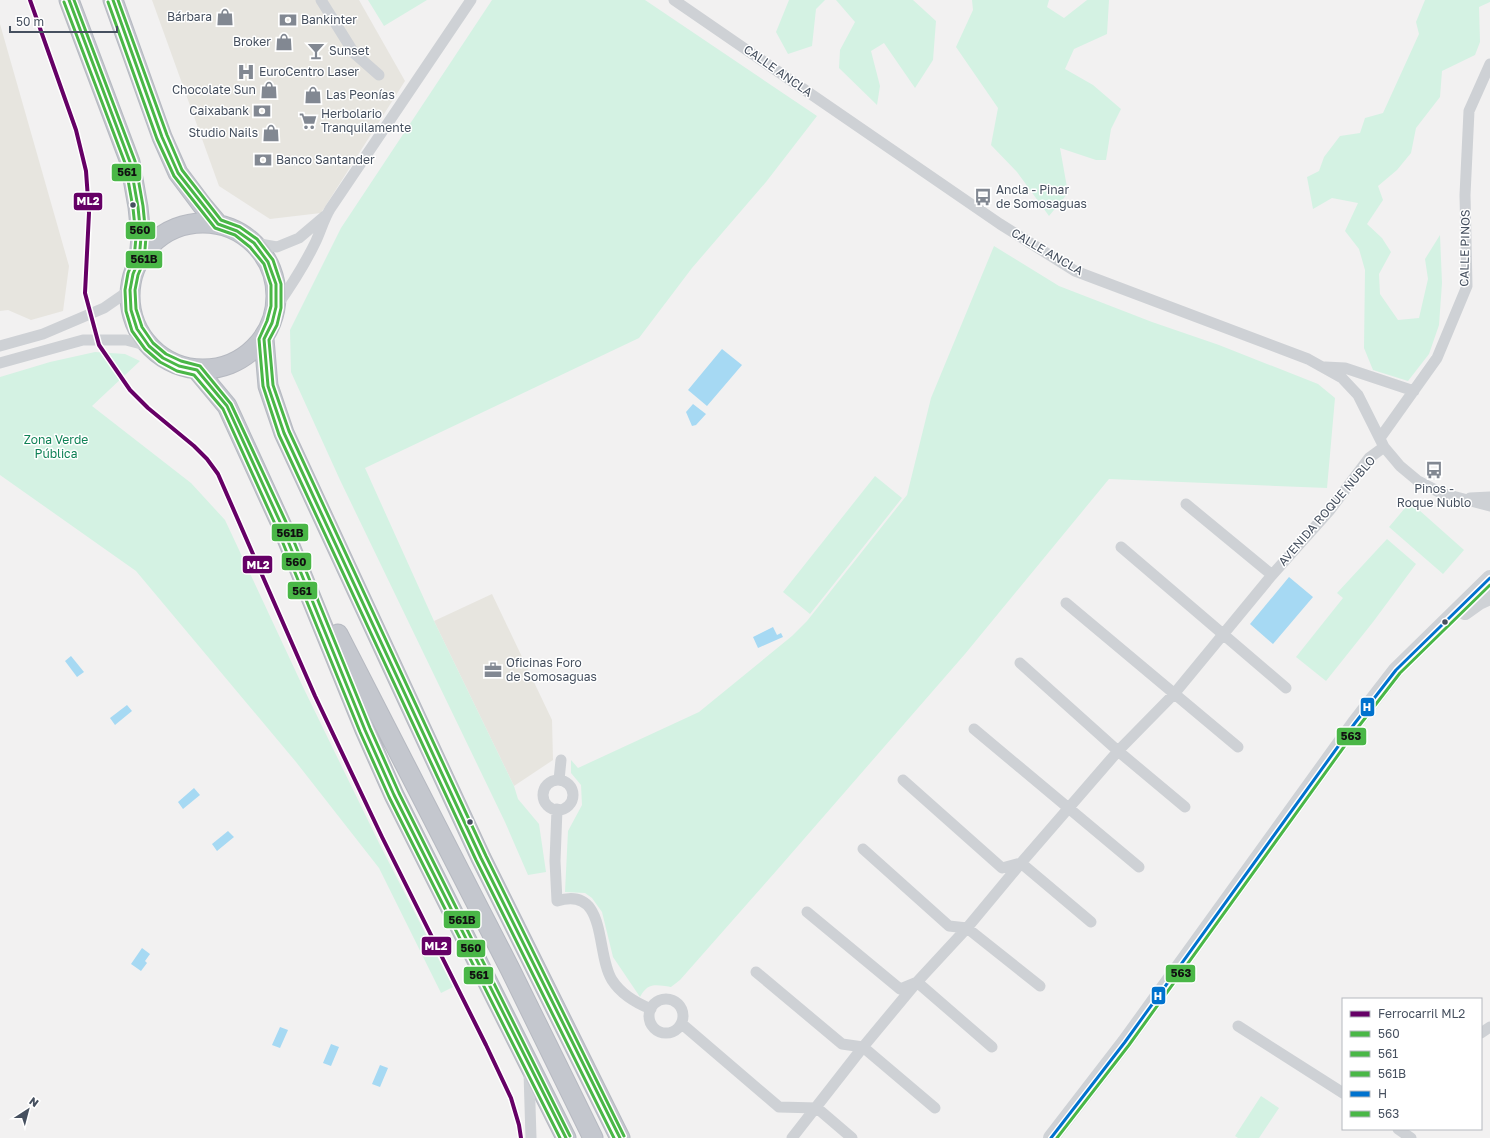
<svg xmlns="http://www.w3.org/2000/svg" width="1490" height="1138" font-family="'Golos Text',sans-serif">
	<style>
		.commercial { fill: #e7e5df }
		.green { fill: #d4f2e3 }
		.water { fill: #a6d9f3 }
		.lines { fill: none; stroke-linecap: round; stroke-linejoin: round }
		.trunk-casing { stroke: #b6b9c1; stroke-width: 21 }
		.minor { stroke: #ced1d5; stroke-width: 11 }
		.secondary { stroke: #cfd2d6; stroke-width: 16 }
		.trunk { stroke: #c4c7ce; stroke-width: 19 }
		.bus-1-casing { stroke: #fff; stroke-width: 6 }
		.bus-2-casing { stroke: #fff; stroke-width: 6 }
		.bus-3-casing { stroke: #fff; stroke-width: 6 }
		.bus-4-casing { stroke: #fff; stroke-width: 6 }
		.bus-5-casing { stroke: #fff; stroke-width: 6 }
		.bus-1 { stroke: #4ab747; stroke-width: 3 }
		.bus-2 { stroke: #4ab747; stroke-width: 3 }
		.bus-3 { stroke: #4ab747; stroke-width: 3 }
		.bus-4 { stroke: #0072ce; stroke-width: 3 }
		.bus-5 { stroke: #4ab747; stroke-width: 3 }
		.rail-1-casing { stroke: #fff; stroke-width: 7 }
		.rail-1 { stroke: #606; stroke-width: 4 }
		.bus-dot { fill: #46505f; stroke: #fff; stroke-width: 1.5 }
		.labels { text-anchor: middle; stroke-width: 3; stroke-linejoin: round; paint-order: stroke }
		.poi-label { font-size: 12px; fill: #46505f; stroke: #fff; text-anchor: start }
		.street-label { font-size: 12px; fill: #46505f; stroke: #fff }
		.park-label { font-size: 12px; fill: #0f8256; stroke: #fff }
		.line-badge { stroke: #fff; stroke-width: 1.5 }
		.badge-label { font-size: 11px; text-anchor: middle; font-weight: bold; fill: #fff }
		.pale-badge-label { font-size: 11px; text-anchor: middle; font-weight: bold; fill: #111 }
	</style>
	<rect width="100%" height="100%" fill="#f2f1f1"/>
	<!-- commercial -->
	<path class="commercial" d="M152,0H359L405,81L321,213L270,219L219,186Z
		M0,24L69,266L63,311L31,320L8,310L0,311Z
		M492,594L552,720L553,760L514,786L434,621Z"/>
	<!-- green -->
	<path class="green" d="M368,0H427L384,26Z
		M492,0H645L817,116L766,182L692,268L639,338L365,468L434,621L514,786L518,799L539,824L546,872L528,875L505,822L340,480L291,372L290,330L341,228Z
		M789,0H825L816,9L812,46L788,54L776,32Z
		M836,0H913L936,21L933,60L915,88L884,43L871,51L880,86L877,105L839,68L840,50L855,22Z
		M972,0H1049L1047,7L1064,18L1087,0H1109L1107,34L1074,49L1065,69L1093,85L1121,109L1111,129L1106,160H1096L1060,148L1068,193L1049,216L1017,172L991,145L998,108L956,47L973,10Z
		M1425,0H1490V2L1479,7L1480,42L1475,55L1442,71L1440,97L1416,128L1411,153L1397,170L1378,186L1383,200L1367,224L1382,238L1391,252L1379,274L1380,294L1398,320L1419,318L1428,279L1425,259L1440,235L1442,283L1439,325L1429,354L1408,381L1373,370L1364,348L1365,270L1359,249L1345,231L1358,203L1332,198L1313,209L1307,177L1319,171L1324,157L1340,136L1360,133L1365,118L1383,113L1419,34L1416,22Z
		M994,246L1059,286L1152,322L1219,345L1318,384L1335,398L1327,488L1109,479L965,654L777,870L680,980L671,987C656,985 648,982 640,997L613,957L602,912L592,898L585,893L565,892L568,831L582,805L581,785L571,773V760L578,768L699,712L792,636L807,621L907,495L931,398Z
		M95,352L125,354L140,361L92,406L191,483L225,520L303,687L380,845L453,987L441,993L379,868L296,762L136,571L0,475V377L50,362Z
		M875,476L902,498L810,614L783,592Z
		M1410,502L1464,550L1443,574L1389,527Z
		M1387,539L1416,564L1373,622L1326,681L1296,657L1343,598L1337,593Z
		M1261,1096L1279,1108L1259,1138H1238L1235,1136Z"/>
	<!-- water -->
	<path class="water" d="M722,349L742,365L707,406L688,390Z
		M693,404L706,414L696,425L692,426L686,412Z
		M1289,577L1313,597L1273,644L1250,624Z
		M773,627L777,635L781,633L783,637L758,648L753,637Z
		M71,656L84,672L77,677L65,661Z
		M127,705L132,711L115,725L110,718Z
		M194,788L200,795L183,809L178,802Z
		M228,831L234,837L217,851L212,844Z
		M142,948L150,954L145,961L147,963L141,971L131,964Z
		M280,1027L288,1030L280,1048L272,1045Z
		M331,1044L339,1047L331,1066L323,1063Z
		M380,1065L388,1068L380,1087L372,1084Z"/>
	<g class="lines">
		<!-- trunk casing -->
		<g class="trunk-casing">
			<path id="trunk" d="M69,0L130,162L138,207L141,237L139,260
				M113,0L162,137L178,173L202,205L218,224
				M130 296a73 73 0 1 1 146 0a73 73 0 1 1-146 0Z
				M264,339L268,386L284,433L481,858L620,1138
				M197,370L227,406L281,524L365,730L394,795L566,1138
				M338,634L510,969L593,1138"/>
		</g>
		<!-- minor -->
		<path class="minor" d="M321,0L354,53L379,75
			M674,0L1000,224L1075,271L1308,359L1342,378L1358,395L1384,447L1400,466L1418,481L1441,493L1490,506
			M254,243L277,247L299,238L325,216
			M276,307C291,286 305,264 316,241C321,230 324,219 330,209L471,0
			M0,346L43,334L104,308L130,290
			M0,363L83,340H126L149,346
			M1325,367L1345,368L1414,391
			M1380,438L1437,358L1467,286L1465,195L1469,111L1490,64
			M1470,498L1490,497
			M1186,504L1272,575
			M1121,547L1286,688
			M1066,603L1238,747
			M1020,663L1118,751L1185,807
			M974,729L1139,867
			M559,780L561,760
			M903,780L1002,868L1021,863L1091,922
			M543 795a15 15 0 1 1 30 0a15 15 0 1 1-30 0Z
			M557,809L555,861L557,901C608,885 595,953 612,980C621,994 636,1003 651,1009
			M863,849L949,926L967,928L1040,986
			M807,912L900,989L917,982L992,1047
			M756,972L842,1044L863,1047L935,1108
			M649 1016a17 17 0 1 1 34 0a17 17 0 1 1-34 0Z
			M682,1024L779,1107L817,1108L852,1138
			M1238,1026L1343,1093
			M1481,1033L1490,1027
			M529,1072L531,1138
			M1398,1129L1411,1138
			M792,1138L863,1047L917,982L967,928L1021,863L1118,751L1174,694L1272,575L1330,510L1369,458L1384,447"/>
		<!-- secondary -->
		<path class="secondary" d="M1465,612L1479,602L1490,597
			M1051,1138L1125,1042L1355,723L1396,670L1490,578"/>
		<!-- trunk -->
		<use href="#trunk" class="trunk"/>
		<!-- bus-1 casing -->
		<g class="bus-1-casing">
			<path id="bus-1" d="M69,0L130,162L138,207L141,237L139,260L133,274L130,290L131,310L137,329L149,346L163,358L179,366L197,370L227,406L281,524L365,730L394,795L566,1138
				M113,0L162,137L178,173L218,224L237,231L254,243L268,262L276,284V307L272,323L264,339L268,386L284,433L481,858L620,1138"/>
		</g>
		<!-- bus-2 casing -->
		<g class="bus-2-casing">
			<path id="bus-2" d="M64,2L125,163L133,208L136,237L134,259L128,273L125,290L126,311L132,331L145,349L160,362L177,371L194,375L223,409L276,526L360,732L389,797L560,1138
				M108,2L157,139L174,176L215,228L235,235L250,247L264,264L271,285V306L267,321L259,339L263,386L279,435L476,860L614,1138"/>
		</g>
		<!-- bus-3 casing -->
		<g class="bus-3-casing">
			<path id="bus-3" d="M74,0L135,161L143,206L146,237L144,261L138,275L135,290L136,309L142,327L153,343L166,354L181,361L200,366L231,404L286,522L370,728L399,793L570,1136
				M118,0L167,135L182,170L221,220L240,227L257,239L273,260L281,284V308L277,325L269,340L273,385L289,431L486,856L624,1136"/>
		</g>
		<!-- bus-4 casing -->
		<g class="bus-4-casing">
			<path id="bus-4" d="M1051,1138L1125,1042L1355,723L1396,670L1490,578"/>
		</g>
		<!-- bus-5 casing -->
		<g class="bus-5-casing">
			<path id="bus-5" d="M1057,1138L1129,1045L1359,726L1400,673L1490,585"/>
		</g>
		<!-- bus-1 -->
		<use href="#bus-1" class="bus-1"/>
		<!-- bus-2 -->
		<use href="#bus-2" class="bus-2"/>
		<!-- bus-3 -->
		<use href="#bus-3" class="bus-3"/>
		<!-- bus-4 -->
		<use href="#bus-4" class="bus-4"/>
		<!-- bus-5 -->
		<use href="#bus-5" class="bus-5"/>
		<!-- rail-1 casing -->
		<g class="rail-1-casing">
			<path id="rail-1" d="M30,0L76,130L86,171L89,213L85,293L99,345L130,390L148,408L194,446L207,459L218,474L315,696L382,837L486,1045L511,1098L519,1125L521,1138"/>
		</g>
		<!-- rail-1 -->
		<use href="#rail-1" class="rail-1"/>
	</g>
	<!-- icons -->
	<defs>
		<g id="shop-bare" transform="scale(1.38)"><path d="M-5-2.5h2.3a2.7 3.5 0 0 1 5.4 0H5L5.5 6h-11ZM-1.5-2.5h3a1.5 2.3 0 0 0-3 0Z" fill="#828892" stroke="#fff" stroke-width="2.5" paint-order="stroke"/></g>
		<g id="bank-bare" transform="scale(1.38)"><path d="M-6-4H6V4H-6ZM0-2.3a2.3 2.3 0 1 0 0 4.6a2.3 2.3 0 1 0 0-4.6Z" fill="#828892" stroke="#fff" stroke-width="2.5" paint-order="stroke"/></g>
		<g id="bar-bare" transform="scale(1.38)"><path d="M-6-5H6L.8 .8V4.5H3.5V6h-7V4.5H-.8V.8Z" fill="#828892" stroke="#fff" stroke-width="2.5" paint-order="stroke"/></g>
		<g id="hospital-bare" transform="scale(1.38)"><path d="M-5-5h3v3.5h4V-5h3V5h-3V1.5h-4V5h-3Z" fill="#828892" stroke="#fff" stroke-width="2.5" paint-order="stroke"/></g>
		<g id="supermarket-bare" transform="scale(1.38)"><path d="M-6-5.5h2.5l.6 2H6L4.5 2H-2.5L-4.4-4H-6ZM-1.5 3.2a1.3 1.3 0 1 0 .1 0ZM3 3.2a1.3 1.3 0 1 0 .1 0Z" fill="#828892" stroke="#fff" stroke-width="2.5" paint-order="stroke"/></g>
		<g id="bus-bare" transform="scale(1.38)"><path d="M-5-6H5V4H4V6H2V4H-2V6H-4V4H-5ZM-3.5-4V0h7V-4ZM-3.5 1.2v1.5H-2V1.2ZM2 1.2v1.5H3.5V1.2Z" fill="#828892" stroke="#fff" stroke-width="2.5" paint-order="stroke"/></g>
		<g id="office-bare" transform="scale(1.38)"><path d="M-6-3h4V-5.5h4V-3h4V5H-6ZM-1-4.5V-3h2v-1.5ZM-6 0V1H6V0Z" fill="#828892" stroke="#fff" stroke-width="2.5" paint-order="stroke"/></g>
	</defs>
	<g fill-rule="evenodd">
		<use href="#shop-bare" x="225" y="17"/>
		<use href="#bank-bare" x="288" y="20"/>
		<use href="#shop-bare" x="284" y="42"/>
		<use href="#bar-bare" x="316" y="51"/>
		<use href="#hospital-bare" x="246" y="72"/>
		<use href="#shop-bare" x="269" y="90"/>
		<use href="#shop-bare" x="313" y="95"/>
		<use href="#bank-bare" x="262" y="111"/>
		<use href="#supermarket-bare" x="308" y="121"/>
		<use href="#shop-bare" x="271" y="133"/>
		<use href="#bank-bare" x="263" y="160"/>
		<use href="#bus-bare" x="983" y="197"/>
		<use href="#bus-bare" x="1434" y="470"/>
		<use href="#office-bare" x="493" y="670"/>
	</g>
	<!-- markers -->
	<g class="bus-dot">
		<circle cx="133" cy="205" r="3.5"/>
		<circle cx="1445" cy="622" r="3.5"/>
		<circle cx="470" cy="822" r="3.5"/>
	</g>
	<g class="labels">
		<!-- poi labels -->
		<g class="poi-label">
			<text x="212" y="21" text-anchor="end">Bárbara</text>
			<text x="301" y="24">Bankinter</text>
			<text x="271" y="46" text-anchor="end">Broker</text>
			<text x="329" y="55">Sunset</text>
			<text x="259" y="76">EuroCentro Laser</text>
			<text x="256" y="94" text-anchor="end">Chocolate Sun</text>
			<text x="326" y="99">Las Peonías</text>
			<text x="249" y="115" text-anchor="end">Caixabank</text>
			<text x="321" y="118">Herbolario<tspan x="321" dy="14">Tranquilamente</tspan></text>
			<text x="258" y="137" text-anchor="end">Studio Nails</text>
			<text x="276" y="164">Banco Santander</text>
			<text x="996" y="194">Ancla - Pinar<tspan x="996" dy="14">de Somosaguas</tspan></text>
			<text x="1434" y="493" text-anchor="middle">Pinos -<tspan x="1434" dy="14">Roque Nublo</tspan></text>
			<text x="506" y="667">Oficinas Foro<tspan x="506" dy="14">de Somosaguas</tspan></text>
		</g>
		<!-- street labels -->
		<g class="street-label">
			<text transform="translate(778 71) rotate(35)" y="4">CALLE ANCLA</text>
			<text transform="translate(1465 248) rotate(-89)" y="4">CALLE PINOS</text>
			<text transform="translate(1047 252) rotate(30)" y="4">CALLE ANCLA</text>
			<text transform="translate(1327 511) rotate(-49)" y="4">AVENIDA ROQUE NUBLO</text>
		</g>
		<!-- park labels -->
		<g class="park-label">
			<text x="56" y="444">Zona Verde<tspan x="56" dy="14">Pública</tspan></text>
		</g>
	</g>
	<g class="line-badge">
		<rect x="111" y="163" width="31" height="19" rx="4" fill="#4ab747"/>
		<rect x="73" y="192" width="30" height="19" rx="4" fill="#606"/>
		<rect x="125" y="221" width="31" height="19" rx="4" fill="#4ab747"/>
		<rect x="125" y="250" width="38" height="19" rx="4" fill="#4ab747"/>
		<rect x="271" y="523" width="38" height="19" rx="4" fill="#4ab747"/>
		<rect x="281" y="552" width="31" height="19" rx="4" fill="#4ab747"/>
		<rect x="242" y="555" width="31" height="19" rx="4" fill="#606"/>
		<rect x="287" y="581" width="31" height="19" rx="4" fill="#4ab747"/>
		<rect x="1360" y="697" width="15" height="20" rx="4" fill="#0072ce"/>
		<rect x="1336" y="727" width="31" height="19" rx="4" fill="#4ab747"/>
		<rect x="443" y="910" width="38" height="19" rx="4" fill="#4ab747"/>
		<rect x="421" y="936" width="31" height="20" rx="4" fill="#606"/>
		<rect x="456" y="939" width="30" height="19" rx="4" fill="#4ab747"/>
		<rect x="1165" y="964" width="31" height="19" rx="4" fill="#4ab747"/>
		<rect x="463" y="966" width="31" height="19" rx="4" fill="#4ab747"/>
		<rect x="1151" y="986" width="15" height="19" rx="4" fill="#0072ce"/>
	</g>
	<g class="badge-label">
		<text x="88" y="205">ML2</text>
		<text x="258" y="569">ML2</text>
		<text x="1367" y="711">H</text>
		<text x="436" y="950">ML2</text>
		<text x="1158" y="1000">H</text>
	</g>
	<g class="pale-badge-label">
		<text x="127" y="176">561</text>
		<text x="140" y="234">560</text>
		<text x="144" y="263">561B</text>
		<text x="290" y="537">561B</text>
		<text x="296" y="566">560</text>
		<text x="302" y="595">561</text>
		<text x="1351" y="740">563</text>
		<text x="462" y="924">561B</text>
		<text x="471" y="952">560</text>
		<text x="1181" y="977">563</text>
		<text x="479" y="979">561</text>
	</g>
	<!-- legend -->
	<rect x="1342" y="998" width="140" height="132" fill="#ffffff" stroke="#b5b9bf"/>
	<rect x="1350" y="1011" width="20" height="6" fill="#660066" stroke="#b5b9bf"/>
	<text x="1378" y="1018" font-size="12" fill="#46505f">Ferrocarril ML2</text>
	<rect x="1350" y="1031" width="20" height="6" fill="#4ab747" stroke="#b5b9bf"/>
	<text x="1378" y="1038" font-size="12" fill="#46505f">560</text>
	<rect x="1350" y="1051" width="20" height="6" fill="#4ab747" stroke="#b5b9bf"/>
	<text x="1378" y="1058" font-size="12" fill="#46505f">561</text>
	<rect x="1350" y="1071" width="20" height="6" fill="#4ab747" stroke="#b5b9bf"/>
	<text x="1378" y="1078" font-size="12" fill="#46505f">561B</text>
	<rect x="1350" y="1091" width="20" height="6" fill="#0072ce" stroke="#b5b9bf"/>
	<text x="1378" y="1098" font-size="12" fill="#46505f">H</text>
	<rect x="1350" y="1111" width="20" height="6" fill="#4ab747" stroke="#b5b9bf"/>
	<text x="1378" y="1118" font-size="12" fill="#46505f">563</text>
	<!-- north arrow -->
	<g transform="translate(28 1110) rotate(36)" stroke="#ffffff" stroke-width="3" paint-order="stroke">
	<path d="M0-3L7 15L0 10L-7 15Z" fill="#46505f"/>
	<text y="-6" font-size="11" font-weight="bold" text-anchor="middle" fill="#46505f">N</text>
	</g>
	<!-- scale -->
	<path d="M10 26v6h107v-6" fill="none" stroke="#46505f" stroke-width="2"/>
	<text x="16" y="26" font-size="12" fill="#46505f" stroke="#ffffff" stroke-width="3" paint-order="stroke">50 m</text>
</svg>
